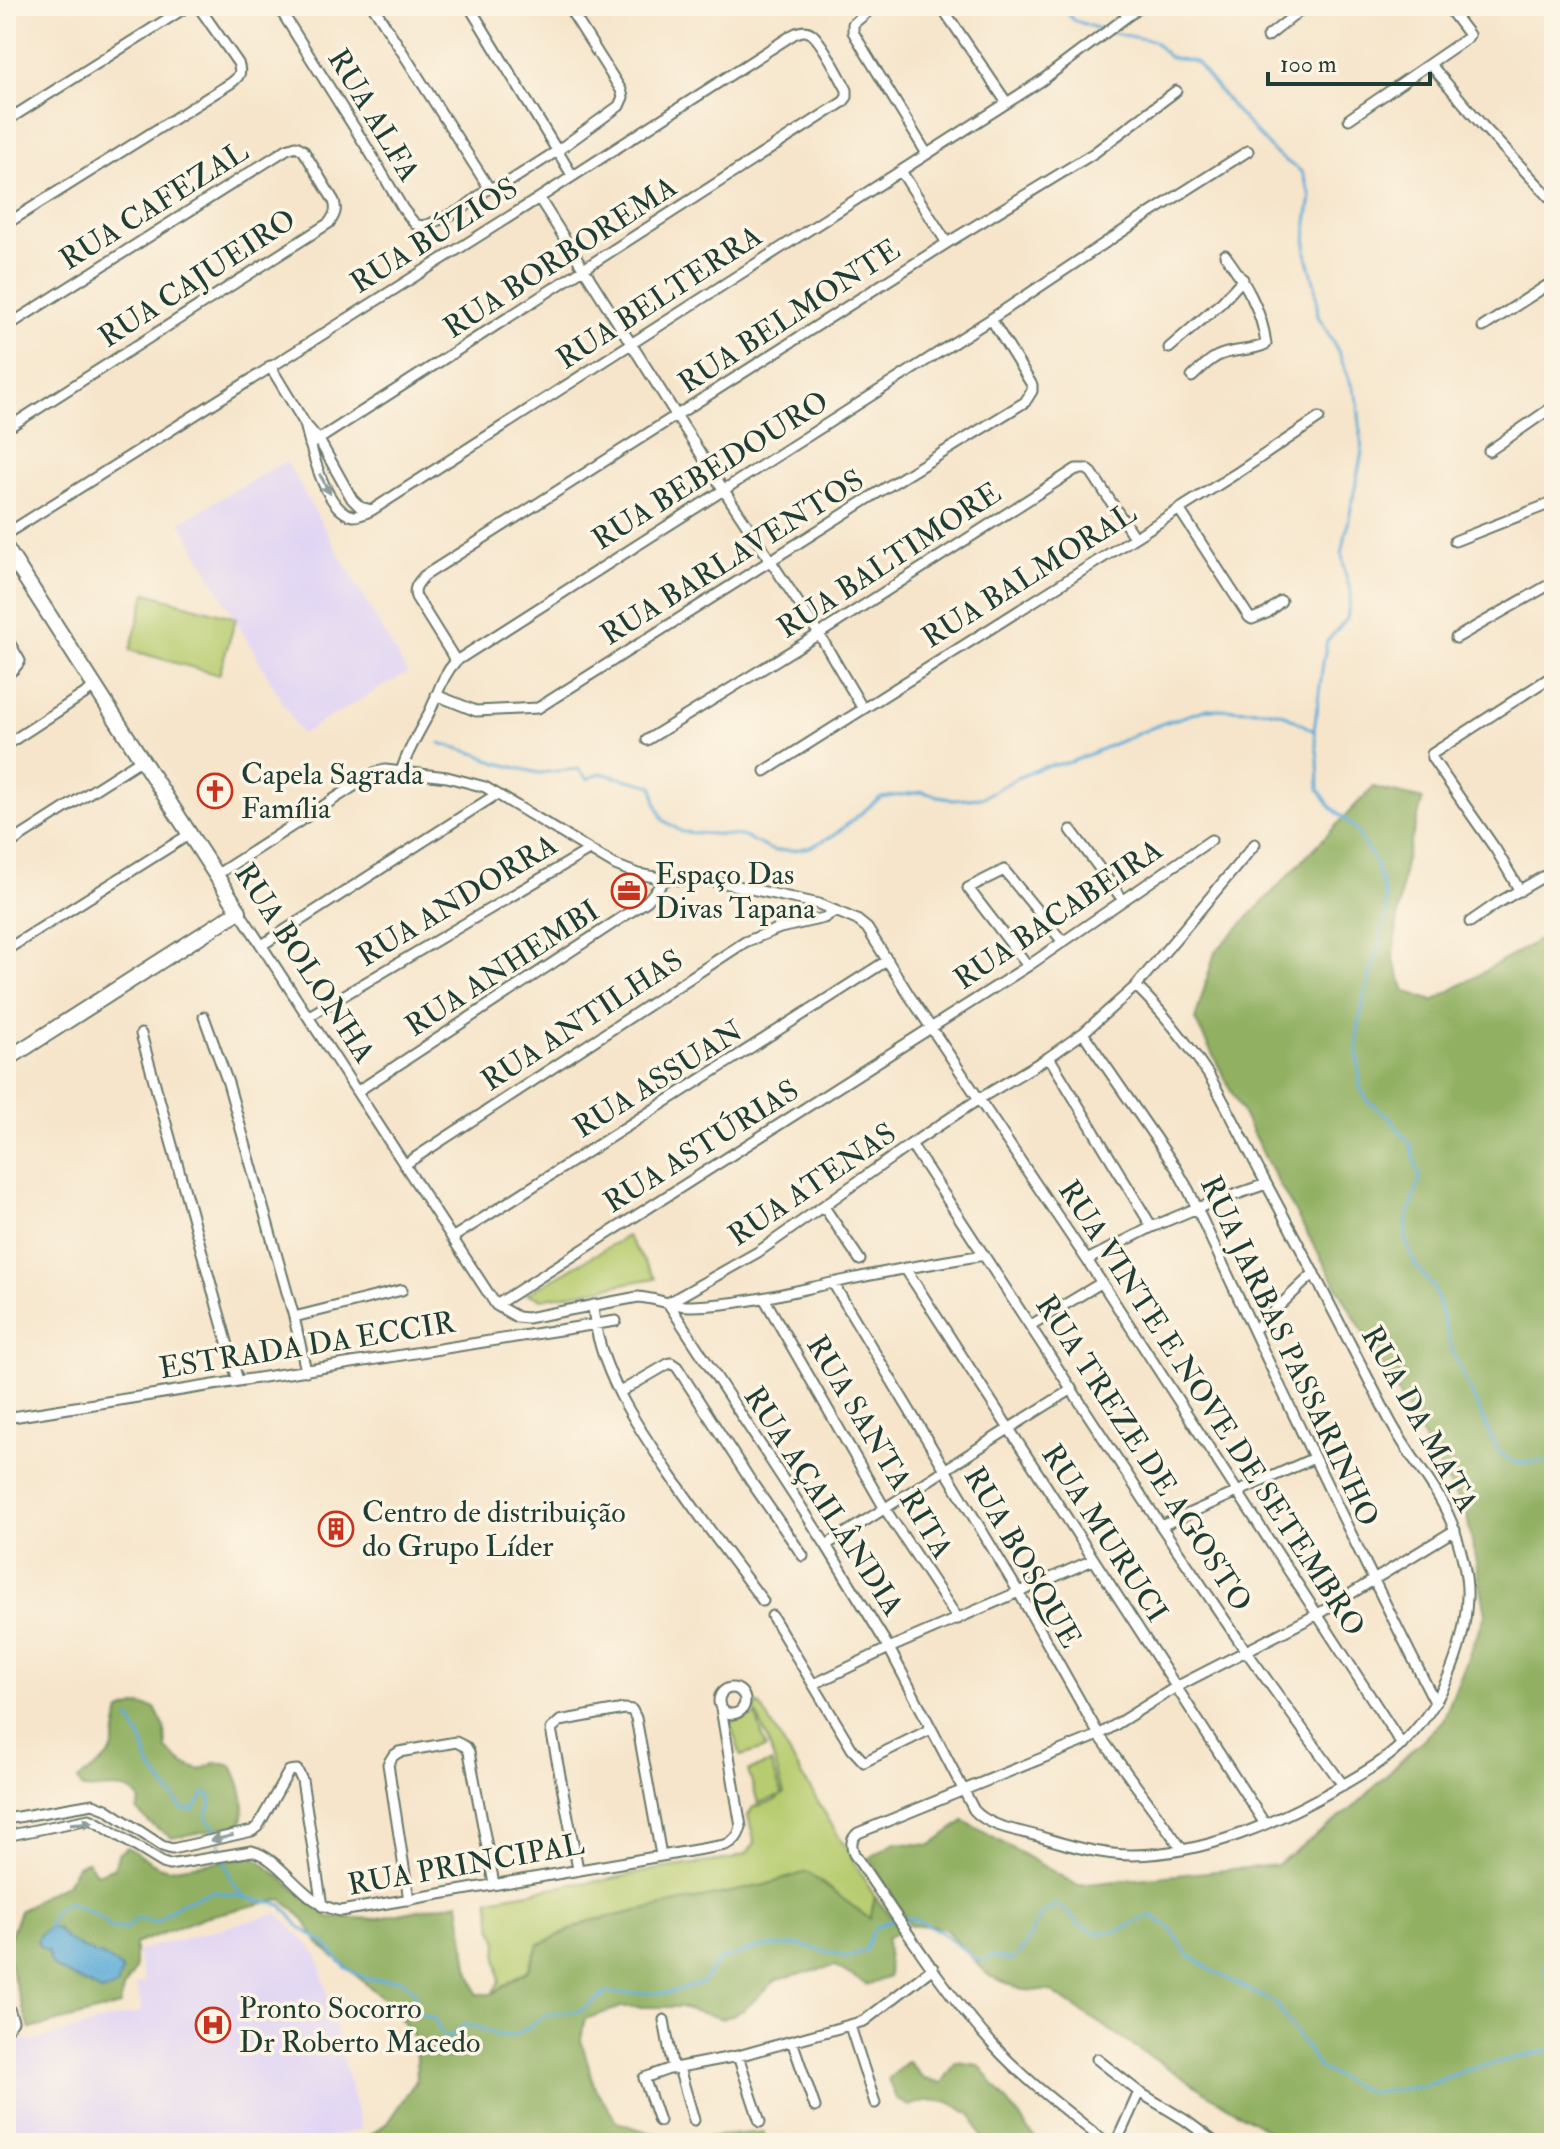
<svg xmlns="http://www.w3.org/2000/svg" width="1560" height="2149" font-family="'IM FELL Double Pica',serif">
	<style>
		.built { fill: #e0d4f4 }
		.green { fill: #b7cc70; stroke: #6b8452; stroke-width: 2 }
		.forest { fill: #91b062; stroke: #58764b; stroke-width: 2 }
		.water { fill: #5dacd7; stroke: #3e7486; stroke-width: 2 }
		.lines { fill: none; stroke-linecap: round; stroke-linejoin: round }
		.stream { stroke: #5dacd7; stroke-width: 3 }
		.street-casing { stroke: #6a7869; stroke-width: 13 }
		.secondary-casing { stroke: #6a7869; stroke-width: 18 }
		.street { stroke: #fff; stroke-width: 9 }
		.secondary { stroke: #fff; stroke-width: 14 }
		.oneway { fill: #8f9e9a }
		.labels { text-anchor: middle; stroke-width: 7; stroke-linejoin: round; paint-order: stroke }
		.street-label { font-size: 30px; fill: #1f3d34; stroke: #fcf5e5 }
		.poi-label { font-size: 30px; fill: #1f3d34; stroke: #fcf5e5; text-anchor: start }
	</style>
	<rect width="100%" height="100%" fill="#fcf5e5"/>
	<filter id="ink" filterUnits="userSpaceOnUse"><feTurbulence type="fractalNoise" baseFrequency=".0125" numOctaves="2"/><feDisplacementMap in="SourceGraphic" scale="16" xChannelSelector="R" yChannelSelector="G"/><feConvolveMatrix kernelMatrix="1 2 1 2 8 2 1 2 1" color-interpolation-filters="sRGB"/></filter>
	<filter id="wash" filterUnits="userSpaceOnUse"><feTurbulence type="fractalNoise" baseFrequency=".006" numOctaves="4" result="noise"/><feDisplacementMap in="SourceGraphic" scale="32" xChannelSelector="R" yChannelSelector="G"/><feGaussianBlur stdDeviation="1.8" result="paint"/><feColorMatrix in="noise" values="0 0 0 0 0 0 0 0 0 0 0 0 0 0 0 0 0 1.4 0 .05"/><feComposite in="paint" operator="in"/></filter>
	<g filter="url(#wash)">
		<rect width="100%" height="100%" fill="#f6e5cb"/>
		<!-- built -->
		<path class="built" d="M286,461L407,673L301,734L180,522Z
			M278,1913L317,1954L361,2129L306,2143H6V2043L30,2039L32,2041L142,2011L136,1985L145,1982L137,1951Z"/>
		<!-- green -->
		<path class="green" d="M146,593L236,618L219,675L130,650Z
			M627,1236L655,1278L542,1299L527,1294Z
			M757,1703L762,1708L875,1897L871,1920L807,1872L765,1885L590,1921L539,1944L528,1969L492,1994L500,1981L497,1959L498,1942L493,1930L489,1899L574,1884L606,1880L659,1869L732,1859L747,1853L755,1843L748,1816L753,1807L774,1801L781,1796L758,1803L748,1771L771,1763L782,1795L784,1794L767,1737L755,1711Z
			M756,1715L766,1748L741,1756L730,1723Z"/>
		<!-- forest -->
		<path class="forest" d="M1373,787L1423,799L1404,866L1393,959L1405,991L1433,1001L1554,931V2143H1288L1211,2096L1050,1991L1023,1990L989,1976L946,1930L932,1925L910,1926L869,1858L895,1843L931,1845L964,1821L1077,1885L1276,1865L1354,1807L1443,1720L1486,1613L1467,1516L1273,1173L1195,1020L1215,952Z
			M139,1705L155,1708L165,1728L166,1749L183,1764L201,1770L216,1762L232,1766C241,1783 248,1804 241,1824L172,1838L151,1824L137,1811L140,1801C128,1780 103,1792 83,1789L78,1780C90,1771 106,1763 112,1750C117,1739 116,1723 120,1711Z
			M127,1847L158,1866L168,1869L254,1856L329,1917L374,1919L459,1902L468,1967L477,1994H492L528,1970L539,1945L590,1921L765,1885L807,1872L870,1919L875,1897L894,1920L899,1930L887,1939L889,1977L867,1985L835,1966L777,1979L744,2010L723,2019L680,2007H622L585,2019L581,2040L595,2088L617,2122L673,2140L764,2132L765,2143H359L387,2123L417,2079L415,2039L390,2004L318,1943L305,1920L282,1899L204,1917L135,1944V1970L123,1989L120,2006L30,2029L18,1994L6,1948L20,1911L44,1895L67,1884L77,1866L88,1861L97,1874L115,1867L118,1854Z
			M908,2061L924,2079L942,2083L956,2062L979,2065L1039,2143H984L972,2115L949,2102L928,2100L909,2106L896,2098L888,2080Z"/>
		<!-- water -->
		<path class="water" d="M49,1927L58,1929C67,1949 106,1952 122,1970L117,1987L102,1992L55,1968L50,1961L48,1951L40,1947L37,1941L40,1934Z"/>
		<g class="lines">
			<!-- stream -->
			<path class="stream" d="M1062,6L1073,20L1102,30
				M1109,32L1154,41L1169,57L1196,62L1233,108L1276,154L1302,172L1311,197L1307,222L1306,252L1315,285L1318,316L1338,351L1358,402L1362,452L1342,554L1345,573L1351,593L1347,619L1327,641L1323,663L1314,731L1318,758L1319,790L1331,807L1354,827L1374,860L1385,894L1387,914L1363,1003L1357,1035L1360,1088L1368,1101L1388,1116L1411,1145L1420,1179L1406,1223L1405,1239L1415,1265L1434,1288L1452,1350L1496,1448C1523,1479 1532,1450 1554,1468
				M440,743L477,754L497,763L539,773L578,769L588,779L600,773L653,786L656,803L663,820L682,832L742,836L774,851L794,850L811,847L834,835L880,798L923,792L953,800L981,798L1017,778L1043,767L1071,762L1161,724L1207,709L1265,710L1282,713L1314,731
				M129,1718L142,1740L149,1765L182,1809L193,1810L205,1793L210,1795L211,1804L206,1816L217,1832L225,1863L233,1883L244,1897
				M1554,1894L1545,1966L1554,2023
				M902,1918C932,1919 956,1945 980,1962L992,1956L1012,1960L1021,1952L1043,1912L1056,1905L1067,1912L1081,1926L1099,1933L1118,1931L1151,1915L1170,1928L1188,1954L1212,1971L1275,2003L1320,2069L1370,2093L1425,2086L1466,2070L1554,2049
				M49,1927L53,1913L65,1903C85,1908 97,1913 111,1928L125,1929L138,1918L154,1923L179,1904L213,1891L282,1905L299,1926L326,1945L346,1968L367,1979L403,1980L415,1993L416,2012L435,2019L441,2034L448,2038L464,2025L477,2027L497,2035L515,2036L545,2015L580,2011L606,1993H669L703,1982L719,1960L760,1947L800,1945L848,1957L866,1950C872,1929 873,1926 894,1920"/>
		</g>
	</g>
	<g filter="url(#ink)">
		<g class="lines">
			<!-- street casing -->
			<g class="street-casing">
				<path id="street" d="M278,6L371,154L403,209L415,224L421,226L430,224L461,210L489,188L507,183L557,151L619,106L623,97L621,90L568,6
					M373,6L489,188
					M469,6L572,175
					M941,6L1007,103
					M871,9L853,24V32L927,154
					M1267,37L1306,6
					M1430,64L1482,125L1554,202
					M1349,119L1467,38L1469,35L1447,6
					M6,121L188,6
					M901,171L947,243
					M539,198L723,489L819,634L863,709
					M6,224L231,83C239,77 242,73 238,63L198,6
					M991,319L1138,221L1248,151
					M6,327L287,149L296,146L303,150L334,201C337,210 335,215 329,223L6,429
					M1483,327L1554,281
					M1169,348L1222,302L1243,279
					M270,366L305,424L319,440L352,499L360,507L372,510
					M1192,377C1201,369 1211,357 1223,354C1237,349 1252,351 1266,344C1262,310 1245,282 1225,255
					M305,424C311,447 325,513 354,516C361,516 366,513 372,510L1041,81L1141,6
					M1489,451L1554,406
					M1179,509L1249,617L1252,619L1267,613L1281,601
					M6,534L539,198L794,34C800,31 806,29 812,34C823,43 840,77 847,90V97L843,102L310,445
					M1455,541L1554,502
					M6,637L20,661L14,669L6,675
					M1456,638L1554,582
					M436,695L476,711L538,708L874,495L1025,402L1032,391V385L991,319L456,661
					M647,740L819,634L1076,469H1087L1092,473L1134,537
					M6,745L95,687
					M765,771L1240,471L1319,418
					M401,772C407,751 419,733 429,713C438,695 441,677 456,661L416,597C413,588 418,583 424,576L947,243L1094,153L1176,91
					M1071,830L1123,900
					M6,846L142,759
					M216,875L376,772L385,770L447,777L485,787L615,865L638,874L666,879L720,882L819,904L857,920L867,928L909,995L1087,1260L1402,1745
					M1520,891L1496,850L1432,758V754L1554,675
					M239,911L496,1305L517,1317L527,1318L638,1297C656,1298 674,1307 692,1306C740,1305 786,1293 832,1283C883,1272 933,1263 984,1255
					M1470,922L1496,904L1553,871
					M262,945L497,794
					M6,950L190,834
					M1028,966L968,888L1004,870L1063,942
					M1136,986C1161,1010 1190,1046 1208,1074C1227,1106 1244,1141 1261,1174C1305,1255 1346,1336 1388,1417C1408,1457 1441,1489 1455,1532C1462,1553 1468,1575 1467,1597C1465,1651 1440,1709 1400,1746C1382,1763 1361,1774 1339,1787C1276,1823 1207,1854 1132,1855C1101,1855 1071,1846 1041,1837C1019,1830 990,1828 974,1810L889,1648L826,1545L668,1303L758,1252L911,1144L979,1099L1049,1057L1083,1033L1136,986L1255,844
					M309,1016L589,850
					M204,1017L228,1083L294,1317L306,1371
					M1083,1033L1176,1168L1189,1191C1268,1363 1349,1534 1435,1702
					M141,1034L238,1381
					M1049,1057L1152,1227
					M358,1091L647,901L666,879
					M911,1144L1161,1526L1246,1651L1343,1785
					M404,1165L745,942L780,928L824,918L835,911
					M824,1207L860,1260
					M452,1238L888,960
					M1087,1260L1152,1227L1197,1208L1266,1184
					M905,1268L1265,1824
					M833,1283L1018,1591L1099,1735L1182,1849
					M764,1298L885,1509L958,1619
					M496,1305L1028,966L1211,840
					M593,1305C597,1368 636,1425 672,1477C701,1519 732,1560 763,1601
					M294,1317L402,1290
					M1031,1325L1101,1283
					M1254,1330L1314,1273
					M620,1392L668,1364L671,1363L677,1367L752,1483L803,1556
					M6,1418L616,1321
					M1161,1526L1314,1458
					M826,1545C909,1495 988,1440 1071,1390
					M772,1616L852,1749L864,1762L931,1729
					M814,1684L889,1648L1093,1560
					M719 1701a13 13 0 1 1 26 0a13 13 0 1 1-26 0Z
					M6,1819L93,1804L106,1809L162,1846L172,1849L252,1831L258,1826L289,1771L297,1770L302,1780L322,1906
					M6,1836L89,1819L96,1822L163,1863L169,1865L252,1851C283,1859 304,1906 341,1911L725,1845C735,1841 738,1837 741,1827L721,1708
					M578,1869L551,1729L560,1721L624,1709L632,1710L636,1718L661,1855
					M409,1900L388,1764L393,1756L399,1752L456,1742L466,1747L469,1752L494,1884
					M6,2000L13,2021L6,2030
					M664,2020L673,2069
					M850,2026L875,2103
					M792,2041L815,2107
					M738,2056L760,2122
					M1097,2059L1139,2092L1185,2120L1216,2143
					M679,2068L694,2120
					M659,2121L644,2078L669,2069L738,2056L864,2021L933,1968
					M1106,2143C1069,2112 1028,2083 995,2047C941,1988 899,1919 854,1854C851,1845 850,1840 858,1833L1099,1735L1176,1687L1318,1614L1455,1530
					M1116,2143L1139,2092"/>
			</g>
			<!-- secondary casing -->
			<g class="secondary-casing">
				<path id="secondary" d="M6,548L239,911L6,1060"/>
			</g>
			<!-- street -->
			<use href="#street" class="street"/>
			<!-- secondary -->
			<use href="#secondary" class="secondary"/>
		</g>
		<!-- one-way arrows -->
		<defs><path id="oneway-solid" d="M-6-.8H1V-3.2L6.5 0L1 3.2V.8H-6Z" transform="scale(2)"/></defs>
		<g class="oneway">
			<use href="#oneway-solid" transform="translate(325 484) rotate(62)"/>
			<use href="#oneway-solid" transform="translate(82 1823) rotate(-4)"/>
			<use href="#oneway-solid" transform="translate(222 1838) rotate(167)"/>
		</g>
	</g>
	<!-- icons -->
	<defs>
		<g id="church-ring" transform="scale(1.8)"><circle r="9.5" fill="#fcf5e5" stroke="#c8321e" stroke-width="1.5"/><path d="M-1.2-6h2.4v3.5h3.3v2.4h-3.3V6h-2.4V-.1h-3.3v-2.4h3.3Z" fill="#c8321e"/></g>
		<g id="office-ring" transform="scale(1.8)"><circle r="9.5" fill="#fcf5e5" stroke="#c8321e" stroke-width="1.5"/><path d="M-6-3h4V-5.5h4V-3h4V5H-6ZM-1-4.5V-3h2v-1.5ZM-6 0V1H6V0Z" fill="#c8321e"/></g>
		<g id="building-ring" transform="scale(1.8)"><circle r="9.5" fill="#fcf5e5" stroke="#c8321e" stroke-width="1.5"/><path d="M-4-6H4V6H1V3H-1V6H-4ZM-2.5-4.3h1.7v1.8h-1.7ZM.8-4.3h1.7v1.8H.8ZM-2.5-1h1.7V.8h-1.7ZM.8-1h1.7V.8H.8Z" fill="#c8321e"/></g>
		<g id="hospital-ring" transform="scale(1.8)"><circle r="9.5" fill="#fcf5e5" stroke="#c8321e" stroke-width="1.5"/><path d="M-5-5h3v3.5h4V-5h3V5h-3V1.5h-4V5h-3Z" fill="#c8321e"/></g>
	</defs>
	<g fill-rule="evenodd">
		<use href="#church-ring" x="215" y="791"/>
		<use href="#office-ring" x="629" y="891"/>
		<use href="#building-ring" x="336" y="1529"/>
		<use href="#hospital-ring" x="213" y="2025"/>
	</g>
	<g class="labels">
		<!-- street labels -->
		<g class="street-label">
			<text transform="translate(374 115) rotate(59)" y="10">RUA ALFA</text>
			<text transform="translate(154 205) rotate(-32)" y="10">RUA CAFEZAL</text>
			<text transform="translate(434 235) rotate(-32)" y="10">RUA BÚZIOS</text>
			<text transform="translate(560 257) rotate(-33)" y="10">RUA BORBOREMA</text>
			<text transform="translate(197 278) rotate(-33)" y="10">RUA CAJUEIRO</text>
			<text transform="translate(659 297) rotate(-33)" y="10">RUA BELTERRA</text>
			<text transform="translate(789 316) rotate(-33)" y="10">RUA BELMONTE</text>
			<text transform="translate(710 470) rotate(-32)" y="10">RUA BEBEDOURO</text>
			<text transform="translate(732 557) rotate(-32)" y="10">RUA BARLAVENTOS</text>
			<text transform="translate(889 560) rotate(-33)" y="10">RUA BALTIMORE</text>
			<text transform="translate(1029 575) rotate(-32)" y="10">RUA BALMORAL</text>
			<text transform="translate(457 900) rotate(-31)" y="10">RUA ANDORRA</text>
			<text transform="translate(1058 914) rotate(-34)" y="10">RUA BACABEIRA</text>
			<text transform="translate(305 963) rotate(57)" y="10">RUA BOLONHA</text>
			<text transform="translate(502 968) rotate(-33)" y="10">RUA ANHEMBI</text>
			<text transform="translate(582 1020) rotate(-33)" y="10">RUA ANTILHAS</text>
			<text transform="translate(658 1079) rotate(-32)" y="10">RUA ASSUAN</text>
			<text transform="translate(701 1146) rotate(-32)" y="10">RUA ASTÚRIAS</text>
			<text transform="translate(812 1184) rotate(-34)" y="10">RUA ATENAS</text>
			<text transform="translate(307 1345) rotate(-9)" y="10">ESTRADA DA ECCIR</text>
			<text transform="translate(1290 1351) rotate(65)" y="10">RUA JARBAS PASSARINHO</text>
			<text transform="translate(1212 1408) rotate(57)" y="10">RUA VINTE E NOVE DE SETEMBRO</text>
			<text transform="translate(1420 1419) rotate(61)" y="10">RUA DA MATA</text>
			<text transform="translate(880 1447) rotate(59)" y="10">RUA SANTA RITA</text>
			<text transform="translate(1144 1453) rotate(57)" y="10">RUA TREZE DE AGOSTO</text>
			<text transform="translate(824 1501) rotate(57)" y="10">RUA AÇAILÂNDIA</text>
			<text transform="translate(1105 1533) rotate(57)" y="10">RUA MURUCI</text>
			<text transform="translate(1023 1557) rotate(60)" y="10">RUA BOSQUE</text>
			<text transform="translate(466 1864) rotate(-10)" y="10">RUA PRINCIPAL</text>
		</g>
		<!-- poi labels -->
		<g class="poi-label">
			<text x="241" y="784">Capela Sagrada<tspan x="241" dy="34">Família</tspan></text>
			<text x="655" y="884">Espaço Das<tspan x="655" dy="34">Divas Tapana</tspan></text>
			<text x="362" y="1522">Centro de distribuição<tspan x="362" dy="34">do Grupo Líder</tspan></text>
			<text x="239" y="2018">Pronto Socorro<tspan x="239" dy="34">Dr Roberto Macedo</tspan></text>
		</g>
	</g>
	<!-- margin -->
	<rect width="1560" height="2149" fill="none" stroke="#fcf5e5" stroke-width="32"/>
	<!-- scale -->
	<path d="M1268 72v12h162v-12" fill="none" stroke="#1f3d34" stroke-width="4"/>
	<text x="1280" y="72" font-size="24" fill="#1f3d34" stroke="#fcf5e5" stroke-width="6" paint-order="stroke">100 m</text>
</svg>
